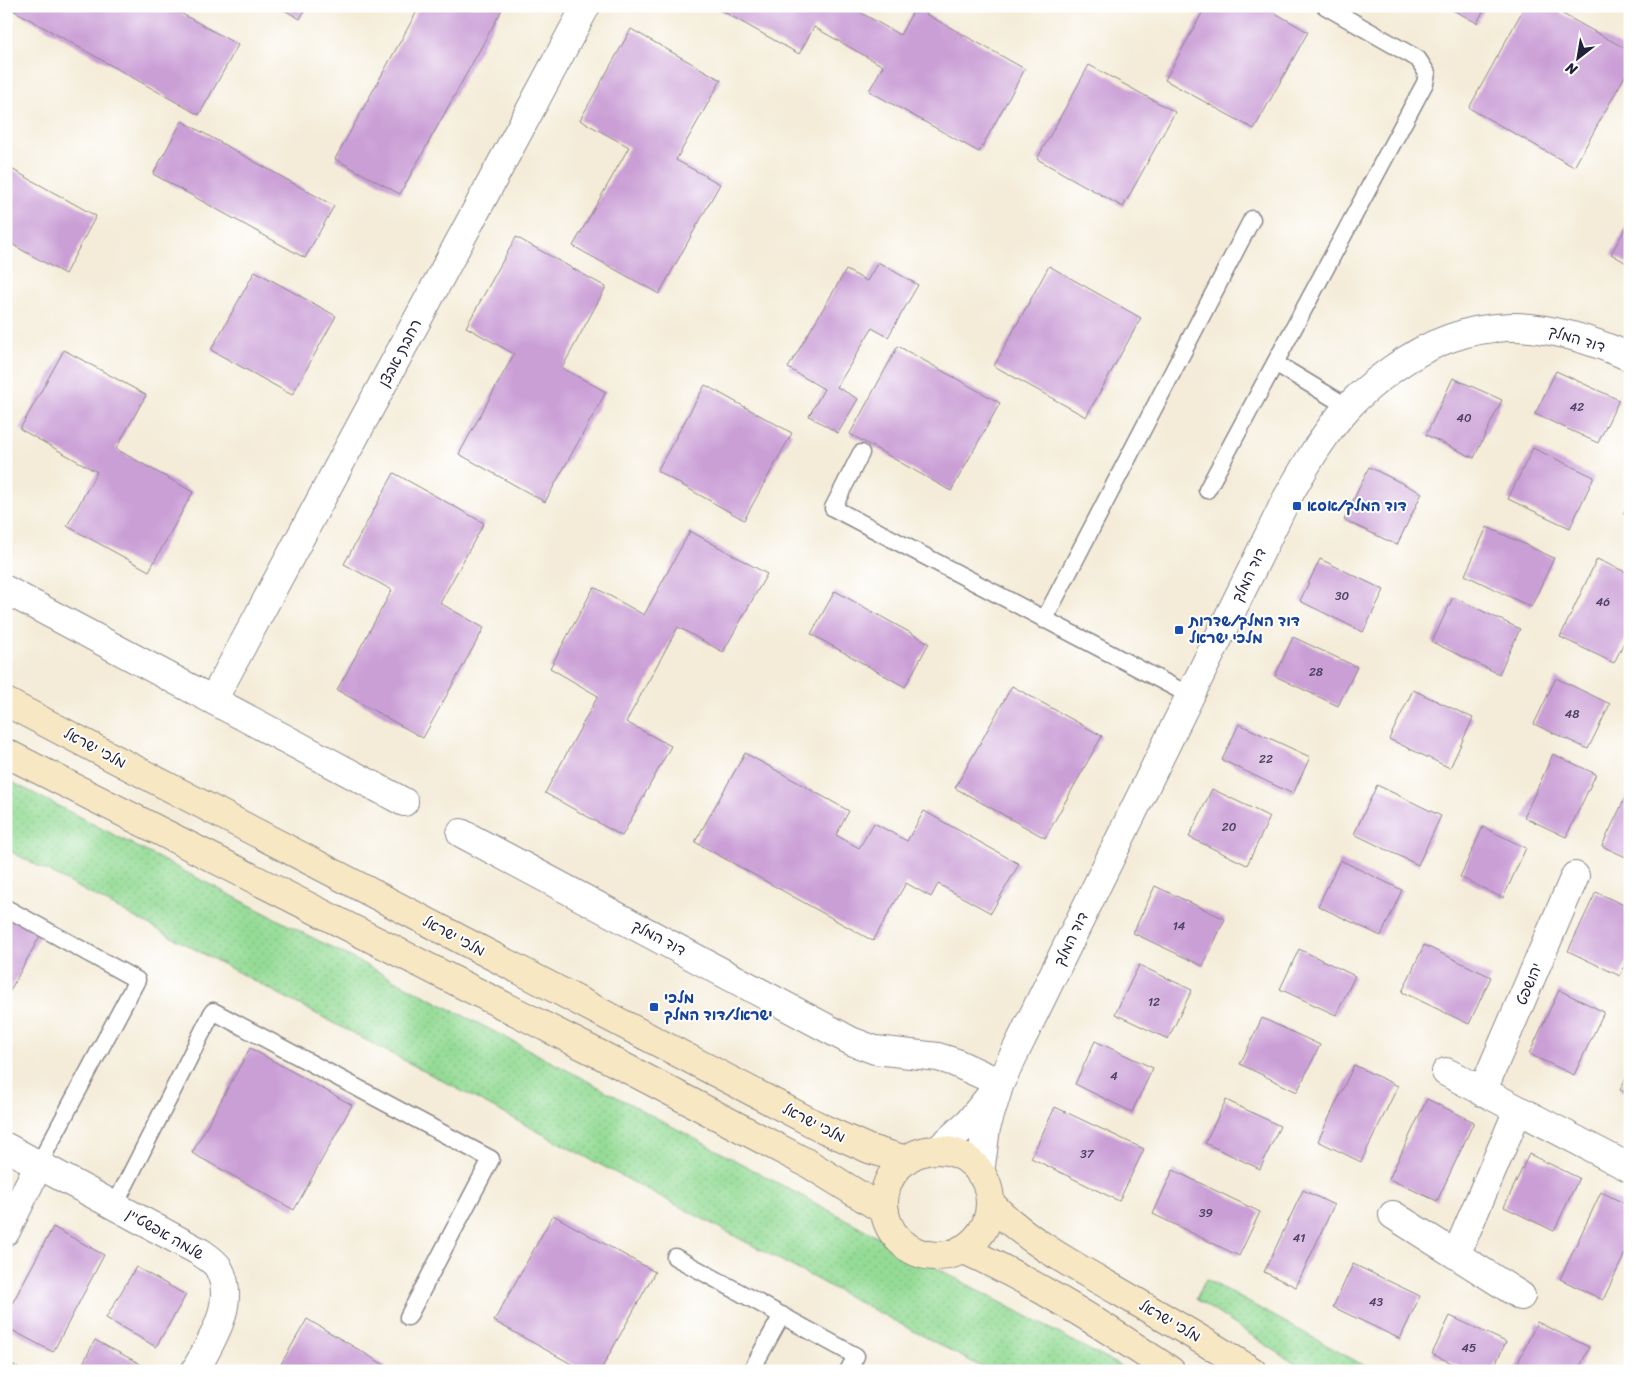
<svg xmlns="http://www.w3.org/2000/svg" width="1636" height="1377" font-family="Sriracha,'Playpen Sans Hebrew',sans-serif">
	<style>
		.grass { fill: url(#grass-dots); stroke: #5b7e68 }
		.building { fill: #ca9fd6 }
		.lines { fill: none; stroke-linecap: round; stroke-linejoin: round }
		.lane-casing { stroke: #8b878a; stroke-width: 19 }
		.street-casing { stroke: #8b878a; stroke-width: 30 }
		.secondary-casing { stroke: #8b878a; stroke-width: 30 }
		.lane { stroke: #fff; stroke-width: 16 }
		.street { stroke: #fff; stroke-width: 28 }
		.secondary { stroke: #f7e8c3; stroke-width: 28 }
		.transit-dot { fill: #1a4fb4; stroke: #fff; stroke-width: 2 }
		.labels { text-anchor: middle; stroke-width: 4; stroke-linejoin: round; paint-order: stroke }
		.number-label { font-size: 12px; fill: #4c4162 }
		.street-label { font-size: 15px; fill: #22223b; stroke: #fff }
		.transit-label { font-size: 15px; font-weight: bold; fill: #164399; stroke: #fff; text-anchor: start }
	</style>
	<defs>
		<pattern id="grass-dots" width="8" height="8" patternUnits="userSpaceOnUse" patternTransform="scale(1.25)"><rect width="8" height="8" fill="#94db95"/><path d="M2 2h.1M6 6h.1" fill="none" stroke="#7fbc81" stroke-width="1.8" stroke-linecap="round"/></pattern>
	</defs>
	<rect width="100%" height="100%" fill="#fff"/>
	<filter id="ink" filterUnits="userSpaceOnUse"><feTurbulence type="fractalNoise" baseFrequency=".02" numOctaves="2"/><feDisplacementMap in="SourceGraphic" scale="10" xChannelSelector="R" yChannelSelector="G"/><feConvolveMatrix kernelMatrix="1 2 1 2 8 2 1 2 1" color-interpolation-filters="sRGB"/></filter>
	<filter id="wash" filterUnits="userSpaceOnUse"><feTurbulence type="fractalNoise" baseFrequency=".0096" numOctaves="4" result="noise"/><feDisplacementMap in="SourceGraphic" scale="20" xChannelSelector="R" yChannelSelector="G"/><feGaussianBlur stdDeviation="1.12" result="paint"/><feColorMatrix in="noise" values="0 0 0 0 0 0 0 0 0 0 0 0 0 0 0 0 0 1.4 0 .05"/><feComposite in="paint" operator="in"/></filter>
	<g filter="url(#wash)">
		<rect width="100%" height="100%" fill="#f4ecd8"/>
		<!-- grass -->
		<path class="grass" d="M6,779L520,1045L1129,1371H989L6,849Z
			M1206,1279L1374,1371H1306L1196,1299Z"/>
		<g id="blocks">
			<!-- building -->
			<path class="building" d="M6,6H168L238,45L199,115Z
				M277,6H307L300,19Z
				M420,6H504L400,194L335,159Z
				M713,6H849L900,35L915,8L1025,69L979,152L869,91L883,66L814,27L799,54Z
				M1206,6H1263L1308,32L1254,129L1165,80Z
				M1446,6H1486L1477,23Z
				M1525,6H1548L1630,51V67L1574,167L1469,108Z
				M631,29L721,80L676,160L720,184L659,294L573,246L629,147L580,120Z
				M1089,65L1175,112L1123,207L1037,159Z
				M182,121L334,206L305,258L153,174Z
				M6,166L96,216L65,274L6,241Z
				M1630,220V265L1611,254Z
				M516,237L606,287L562,368L606,392L545,502L459,454L514,354L466,327Z
				M878,262L918,285L888,337L872,328L837,387L858,399L838,433L809,416L824,389L788,368L846,270L867,281Z
				M1049,266L1141,318L1086,417L994,366Z
				M255,271L336,316L292,395L211,350Z
				M898,346L1000,403L951,491L850,434Z
				M64,350L146,395L116,449L193,492L149,571L67,526L97,472L20,429Z
				M1556,371L1619,400L1598,443L1535,414Z
				M1453,378L1502,400L1474,458L1426,435Z
				M705,385L792,433L744,520L657,471Z
				M1533,448L1594,477L1570,528L1508,499Z
				M1369,467L1422,493L1397,545L1344,520Z
				M394,473L484,523L440,603L484,628L423,738L337,690L392,590L344,564Z
				M1630,499V517L1623,514Z
				M1487,527L1554,558L1531,607L1465,575Z
				M690,531L767,574L723,652L678,627L626,722L671,746L622,836L545,793L598,696L550,668L594,587L644,615Z
				M1320,559L1384,590L1363,632L1300,601Z
				M1597,559L1630,574V630L1614,663L1560,637Z
				M835,591L929,643L905,687L811,634Z
				M1453,597L1520,629L1499,674L1432,642Z
				M1293,637L1357,667L1338,706L1275,676Z
				M1556,678L1610,704L1588,749L1534,724Z
				M1012,686L1102,736L1045,838L955,788Z
				M1413,690L1473,718L1450,768L1389,739Z
				M1239,724L1310,757L1293,794L1222,760Z
				M745,753L849,811L836,835L859,848L874,823L907,841L924,811L1019,864L991,913L938,884L931,897L906,883L873,941L695,842Z
				M1553,754L1596,774L1566,837L1524,817Z
				M1377,785L1441,816L1418,865L1354,834Z
				M1212,789L1270,817L1247,865L1189,837Z
				M1626,796L1630,798V859L1602,846Z
				M1483,827L1526,848L1503,898L1460,877Z
				M1340,860L1402,890L1381,936L1318,906Z
				M1155,886L1225,919L1203,966L1133,933Z
				M1596,892L1630,908V955L1620,976L1568,951Z
				M6,912L42,932L6,998Z
				M1424,945L1491,977L1469,1024L1402,992Z
				M1299,949L1355,976L1336,1015L1280,989Z
				M1139,965L1192,990L1168,1039L1115,1014Z
				M1559,990L1604,1012L1574,1075L1529,1054Z
				M1262,1018L1320,1045L1297,1092L1240,1064Z
				M1095,1041L1153,1068L1132,1112L1075,1084Z
				M250,1048L352,1105L294,1210L192,1153Z
				M1354,1065L1398,1086L1361,1162L1318,1141Z
				M1630,1070V1095L1620,1090Z
				M1427,1099L1474,1122L1437,1201L1389,1179Z
				M1226,1100L1280,1126L1260,1169L1205,1143Z
				M1055,1107L1144,1149L1119,1201L1031,1158Z
				M1529,1154L1579,1178L1554,1231L1504,1207Z
				M1173,1170L1260,1212L1239,1256L1153,1214Z
				M1303,1190L1334,1205L1296,1287L1264,1272Z
				M1601,1192L1630,1206V1243L1603,1300L1560,1279Z
				M553,1215L655,1272L600,1371H584L494,1321Z
				M53,1227L104,1255L53,1352L6,1327V1315Z
				M1353,1264L1420,1296L1400,1339L1333,1307Z
				M136,1267L186,1295L156,1347L106,1318Z
				M1450,1316L1506,1342L1492,1371H1469L1432,1354Z
				M307,1319L386,1366L383,1371H292L281,1364Z
				M1537,1322L1589,1347L1578,1371H1514Z
				M95,1340L148,1368L147,1371H79Z
				M6,1361L23,1371H6Z"/>
		</g>
	</g>
	<g filter="url(#ink)">
		<use href="#blocks" fill-opacity="0" stroke="#8b878a" stroke-width="1"/>
		<g class="lines">
			<!-- lane casing -->
			<g class="lane-casing">
				<path id="lane" d="M1275,363L1348,407
					M861,453L833,508L1191,696
					M1207,490L1425,83L1427,73L1418,59L1325,6
					M1044,620L1252,219
					M6,908L137,980L39,1164
					M115,1205L213,1011L491,1159L408,1317
					M675,1257L856,1356L848,1371
					M751,1371L782,1315"/>
			</g>
			<!-- street casing -->
			<g class="street-casing">
				<path id="street" d="M6,590L404,802
					M213,700L586,6
					M461,833L851,1041L875,1050L938,1057L954,1062L1000,1083
					M1446,1072L1630,1168
					M1482,1092L1575,876
					M6,1147L200,1252C206,1256 215,1262 218,1267C238,1302 211,1341 195,1371
					M938,1150L969,1122L990,1096
					M980,1173L986,1128L1000,1083L1287,498C1305,467 1323,434 1348,407C1361,393 1376,381 1391,370C1471,312 1543,318 1630,357
					M1393,1215L1521,1296
					M6,1231L39,1164
					M1456,1255L1518,1110"/>
			</g>
			<!-- secondary casing -->
			<g class="secondary-casing">
				<path id="secondary" d="M6,702L824,1129L869,1149L906,1160
					M6,753L603,1056L809,1164L885,1211
					M884 1203a53 53 0 1 1 106 0a53 53 0 1 1-106 0Z
					M990,1203C1027,1241 1073,1265 1118,1291C1163,1317 1208,1343 1252,1371
					M962,1249C1035,1282 1104,1326 1171,1371"/>
			</g>
			<!-- lane -->
			<use href="#lane" class="lane"/>
			<!-- street -->
			<use href="#street" class="street"/>
			<!-- secondary -->
			<use href="#secondary" class="secondary"/>
		</g>
	</g>
	<!-- markers -->
	<g class="transit-dot">
		<rect x="1292" y="501" width="10" height="10" rx="2.5"/>
		<rect x="1174" y="625" width="10" height="10" rx="2.5"/>
		<rect x="649" y="1002" width="10" height="10" rx="2.5"/>
	</g>
	<g class="labels">
		<!-- number labels -->
		<g class="number-label">
			<text x="1577" y="411">42</text>
			<text x="1464" y="422">40</text>
			<text x="1342" y="600">30</text>
			<text x="1603" y="606">46</text>
			<text x="1316" y="676">28</text>
			<text x="1572" y="718">48</text>
			<text x="1266" y="763">22</text>
			<text x="1229" y="831">20</text>
			<text x="1179" y="930">14</text>
			<text x="1154" y="1006">12</text>
			<text x="1114" y="1080">4</text>
			<text x="1087" y="1158">37</text>
			<text x="1206" y="1217">39</text>
			<text x="1299" y="1242">41</text>
			<text x="1376" y="1306">43</text>
			<text x="1469" y="1352">45</text>
		</g>
		<!-- street labels -->
		<g class="street-label">
			<text transform="translate(1577 339) rotate(17)" y="5">דוד המלך</text>
			<text transform="translate(400 353) rotate(-62)" y="5">רחבת אבצן</text>
			<text transform="translate(1249 575) rotate(-64)" y="5">דוד המלך</text>
			<text transform="translate(95 748) rotate(28)" y="5">מלכי ישראל</text>
			<text transform="translate(454 936) rotate(28)" y="5">מלכי ישראל</text>
			<text transform="translate(659 938) rotate(28)" y="5">דוד המלך</text>
			<text transform="translate(1071 939) rotate(-64)" y="5">דוד המלך</text>
			<text transform="translate(1529 984) rotate(-67)" y="5">יהושפט</text>
			<text transform="translate(814 1123) rotate(27)" y="5">מלכי ישראל</text>
			<text transform="translate(165 1234) rotate(30)" y="5">שלמה אפשטיין</text>
			<text transform="translate(1170 1321) rotate(30)" y="5">מלכי ישראל</text>
		</g>
		<!-- transit labels -->
		<g class="transit-label">
			<text x="1307" y="511">דוד המלך/אסא</text>
			<text x="1189" y="626">דוד המלך/שדרות<tspan x="1189" dy="17">מלכי ישראל</tspan></text>
			<text x="664" y="1003">מלכי<tspan x="664" dy="17">ישראל/דוד המלך</tspan></text>
		</g>
	</g>
	<!-- margin -->
	<rect width="1636" height="1377" fill="none" stroke="#fff" stroke-width="25"/>
	<!-- north arrow -->
	<g transform="translate(1578 58) rotate(211)" stroke="#ffffff" stroke-width="4" paint-order="stroke">
	<path d="M0-4L9 19L0 12L-9 19Z" fill="#22223b"/>
	<text y="-8" font-size="14" font-weight="bold" text-anchor="middle" fill="#22223b">N</text>
	</g>
</svg>
